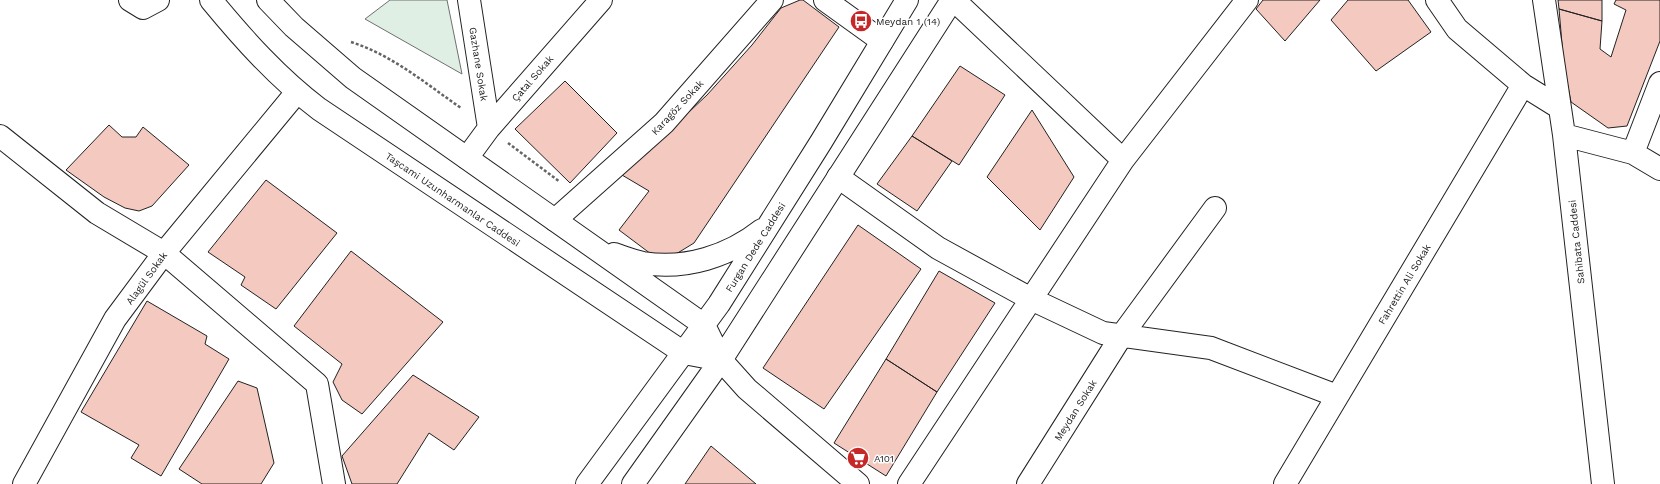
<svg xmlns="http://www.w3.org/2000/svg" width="1660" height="484" font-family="'Work Sans',sans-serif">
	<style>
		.green { fill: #e0efe3; stroke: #6f6f6f }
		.building { fill: #f3c9c0; stroke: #222 }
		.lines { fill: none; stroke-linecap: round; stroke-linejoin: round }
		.minor-casing { stroke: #222; stroke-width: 24 }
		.major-casing { stroke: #222; stroke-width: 24 }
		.path { stroke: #646464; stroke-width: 2.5; stroke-dasharray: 3 2; stroke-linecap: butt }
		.minor { stroke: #fff; stroke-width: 22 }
		.major { stroke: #fff; stroke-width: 22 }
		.labels { text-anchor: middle; stroke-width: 3; stroke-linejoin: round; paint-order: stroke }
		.poi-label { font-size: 10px; fill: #222; stroke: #fff; text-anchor: start }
		.street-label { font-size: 10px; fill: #222; stroke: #fff }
	</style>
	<rect width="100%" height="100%" fill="#fff"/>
	<!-- green -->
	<path class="green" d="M390,0H447L462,74L365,19Z"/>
	<!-- building -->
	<path class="building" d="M800,0H803L839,27L694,243L676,254L655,257L619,230L649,191L622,175L707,95L752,45L781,8Z
		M1263,0H1320L1285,41L1256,9Z
		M1348,0H1408L1431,32L1376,71L1331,20Z
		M1558,0H1602V21L1559,9Z
		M1616,0H1660V41L1627,126L1608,128L1571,102L1564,67L1559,9L1602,21L1600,49L1611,57L1626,10L1614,4Z
		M960,66L1005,95L959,165L912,136Z
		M565,81L617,133L570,183L515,129Z
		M1032,110L1074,177L1040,230L987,177Z
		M109,125L122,137H136L143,127L189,165L152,206L139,211L125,208L104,197L66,170Z
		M912,136L952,161L917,211L877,184Z
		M266,180L337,233L276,309L241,285L245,277L208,252Z
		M858,225L921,269L824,409L763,368Z
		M351,251L443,322L362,414L342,400L333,382L342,364L294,326Z
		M939,271L995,303L937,392L886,359Z
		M147,301L207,336L205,344L229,359L161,476L131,458L139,445L81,412Z
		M886,359L937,392L886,476L834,443Z
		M413,375L479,417L454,450L429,433L397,484H352L342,456Z
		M238,381L257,388L274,463L261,484H202L179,469Z
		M711,446L756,484H685Z"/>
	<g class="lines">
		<!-- minor casing -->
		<g class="minor-casing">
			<path id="minor" d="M130,0L143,8L158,0
				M469,0L489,128
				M825,0L882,41
				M954,0L1123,160
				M1437,0L1457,29L1523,85L1560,108
				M1544,0L1564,135L1603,484
				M1564,135L1633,153L1660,169
				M0,136L97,213L164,253L317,384L334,484
				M1633,153L1660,83
				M467,158L489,128L601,0
				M838,177L938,248L1031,299L1103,333L1211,348L1337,396
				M555,220L664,123L772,0
				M721,360L747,389L858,484
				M24,484L115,319L164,253L297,92
				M909,484L1123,160L1247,0
				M1028,484L1122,335L1215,208
				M1285,484L1523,85"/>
		</g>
		<!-- major casing -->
		<g class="major-casing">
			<path id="major" d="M211,0C244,40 278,78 319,109L684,353L721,360
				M268,0L294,27L353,78L704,325L721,360
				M614,254C623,257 633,261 643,263C686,270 729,256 762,230
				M587,484L719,304L821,142L907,0
				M633,484L721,360L952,0"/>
		</g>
		<!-- path -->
		<path class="path" d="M351,42C392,55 425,83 461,108
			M508,143L560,182"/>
		<!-- minor -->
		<use href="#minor" class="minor"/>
		<!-- major -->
		<use href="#major" class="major"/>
	</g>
	<!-- icons -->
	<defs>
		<g id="bus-disc" transform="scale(1.15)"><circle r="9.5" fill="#c62828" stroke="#fff"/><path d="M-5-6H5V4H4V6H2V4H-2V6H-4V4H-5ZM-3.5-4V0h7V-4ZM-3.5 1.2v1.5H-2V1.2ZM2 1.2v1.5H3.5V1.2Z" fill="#fff"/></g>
		<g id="supermarket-disc" transform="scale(1.15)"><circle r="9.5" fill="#c62828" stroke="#fff"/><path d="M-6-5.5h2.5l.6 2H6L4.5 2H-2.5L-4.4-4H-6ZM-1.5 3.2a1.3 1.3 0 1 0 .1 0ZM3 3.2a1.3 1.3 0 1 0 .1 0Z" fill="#fff"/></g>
	</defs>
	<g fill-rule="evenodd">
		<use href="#bus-disc" x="861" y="21"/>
		<use href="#supermarket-disc" x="858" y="458"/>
	</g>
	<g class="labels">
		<!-- poi labels -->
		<g class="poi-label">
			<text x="876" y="25">Meydan 1 (14)</text>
			<text x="874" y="462">A101</text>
		</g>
		<!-- street labels -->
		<g class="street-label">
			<text transform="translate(479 64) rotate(81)" y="4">Gazhane Sokak</text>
			<text transform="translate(532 78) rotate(-49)" y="4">Çatal Sokak</text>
			<text transform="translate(677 107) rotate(-47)" y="4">Karagöz Sokak</text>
			<text transform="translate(453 199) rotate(34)" y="4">Taşcami Uzunharmanlar Caddesi</text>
			<text transform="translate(1576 242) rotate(-96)" y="4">Sahibata Caddesi</text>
			<text transform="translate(755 247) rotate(-58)" y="4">Furgan Dede Caddesi</text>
			<text transform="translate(146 278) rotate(-54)" y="4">Alagül Sokak</text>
			<text transform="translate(1404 284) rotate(-59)" y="4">Fahrettin Ali Sokak</text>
			<text transform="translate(1075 410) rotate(-58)" y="4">Meydan Sokak</text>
		</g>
	</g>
</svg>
